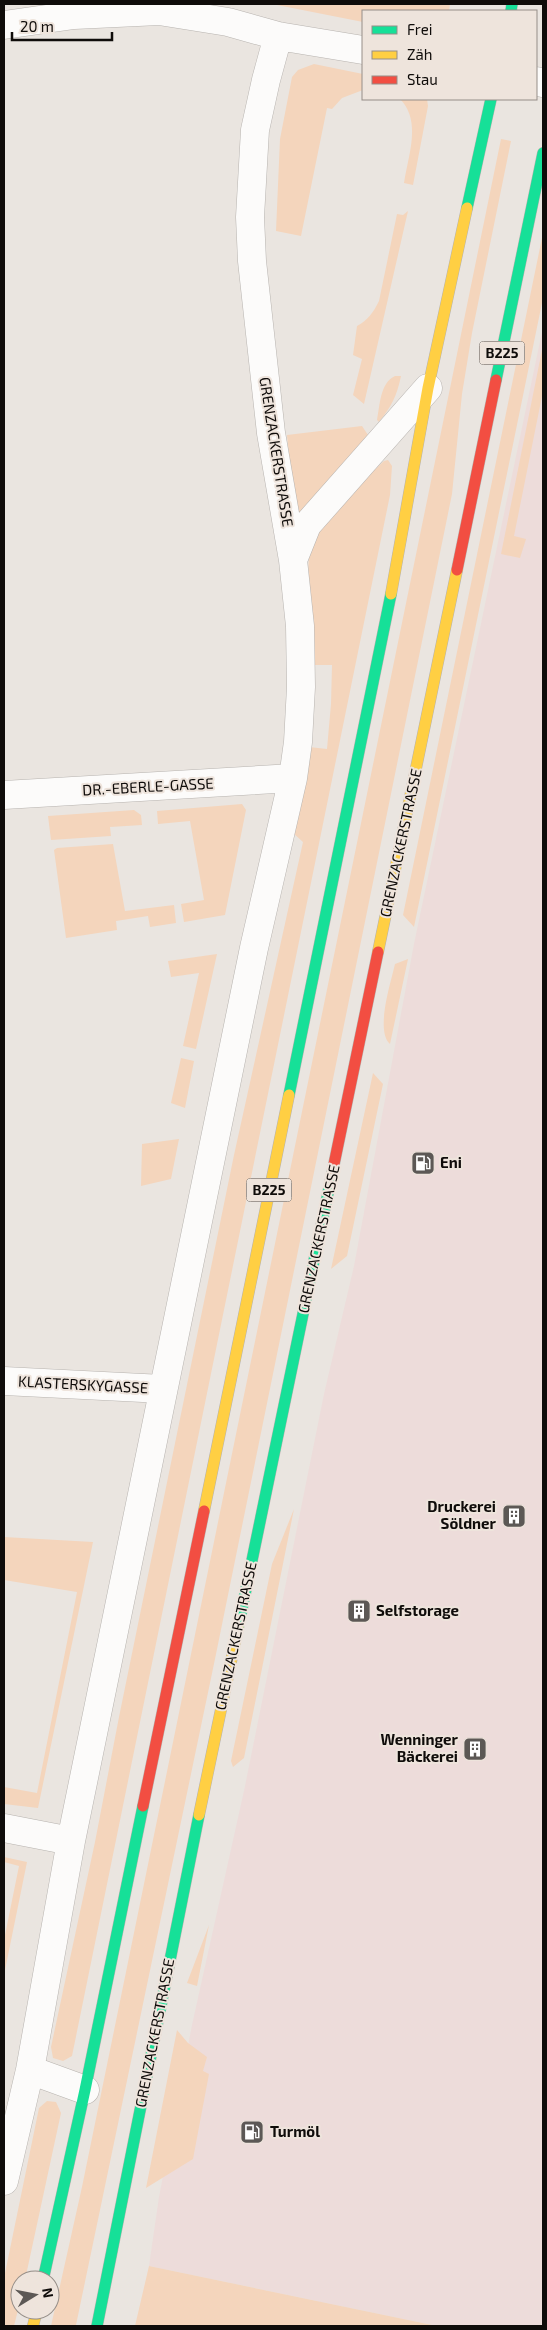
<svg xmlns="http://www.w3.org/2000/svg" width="547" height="2330" font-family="'Exo 2',sans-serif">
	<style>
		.industrial { fill: #eddcda }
		.green { fill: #f4d5bc }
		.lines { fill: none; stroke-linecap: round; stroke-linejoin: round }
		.street-casing { stroke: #b7b3af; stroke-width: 29 }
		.fast-casing { stroke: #b7b3af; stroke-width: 12 }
		.slow-casing { stroke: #b7b3af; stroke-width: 12 }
		.jam-casing { stroke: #b7b3af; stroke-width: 12 }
		.street { stroke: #fcfbfa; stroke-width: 28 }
		.fast { stroke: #16e098; stroke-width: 11 }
		.slow { stroke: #ffcf43; stroke-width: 11 }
		.jam { stroke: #f24e42; stroke-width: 11 }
		.labels { text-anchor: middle; stroke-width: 4; stroke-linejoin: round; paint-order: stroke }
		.shield { fill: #eee4dc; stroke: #524d49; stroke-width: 1 }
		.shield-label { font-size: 14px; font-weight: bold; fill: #0f0c0a }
		.street-label { font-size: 15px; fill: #0f0c0a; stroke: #eee4dc }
		.poi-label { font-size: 15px; font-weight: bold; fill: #0f0c0a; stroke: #eee4dc; text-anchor: start }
	</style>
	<rect width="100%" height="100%" fill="#eae5e0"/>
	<!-- industrial -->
	<path class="industrial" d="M543,327V2326H437L149,2266L159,2197L192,2025L244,1791L324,1394L354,1266L414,944Z"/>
	<!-- green -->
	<path class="green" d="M272,4H450L449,11H363V22Z
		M314,64L363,74V90L342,98L332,109L327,108L301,236L276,231L280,139L292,77L298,70Z
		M400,99H427L428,106L413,185L404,183C408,156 422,121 400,99Z
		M501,139L511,141L472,333L462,394L452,494L215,1659L76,2325L51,2326L82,2187Z
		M408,211L364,404L353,395L362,359L353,355L357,326C368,320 373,313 379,301L397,214L403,215Z
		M543,233V298L414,927L403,915Z
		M543,345V391L514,536L526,539L520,558L501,554Z
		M395,376H401C397,396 391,407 379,422L377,420C380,405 380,383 395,376Z
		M362,426L368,435L304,510L297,513L294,507L287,435Z
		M388,460L392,466L390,495L72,2056L63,2061L53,2058L51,2047L95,1842L119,1717L234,1155L303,842L293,833L309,747L327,749L331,704L332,665H314C313,640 303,564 312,544C326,510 359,485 384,461Z
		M242,804L246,810L225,915L184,922L181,904L204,900L190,821L158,824L157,811Z
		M134,810L141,815L142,825L110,827L111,836L51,840L48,816Z
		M113,844L125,911L174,905L176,923L150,927L148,916L116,921L117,930L66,938L54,850L57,848Z
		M217,954L196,1049L183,1046L199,973L171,977L168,961Z
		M408,959L390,1044C375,1031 391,982 395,964Z
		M181,1058L194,1061L185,1108L171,1103Z
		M373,1073L383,1084L347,1256L331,1269Z
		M179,1139L171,1179L141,1186L142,1144Z
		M294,1509L244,1758L233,1767L231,1761L272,1564Z
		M4,1537L93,1542L38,1808L4,1804V1787L37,1793L77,1592L4,1580Z
		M4,1857L27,1862L4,1975V1940L19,1866L4,1862Z
		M209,1925L197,1986L187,1983Z
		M177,2030L188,2043L207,2057L203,2071L209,2074L193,2159L146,2188Z
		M47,2101L56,2102L61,2113L25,2280H20V2302L14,2326H4V2278L39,2108Z
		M149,2266L437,2326H135Z"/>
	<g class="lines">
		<!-- street casing -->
		<g class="street-casing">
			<path id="street" d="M4,25L74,15L159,11L228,22L278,36L363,50
				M536,81L543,83
				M293,560L307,525L428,388
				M4,795L293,778
				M4,1381L163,1389
				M4,1828L71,1841
				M30,2070L85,2090
				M4,2181L30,2070L71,1841L254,948L293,778L298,742L301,687L300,626L293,560L271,433L252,261L250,217L255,130L266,80L278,36"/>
		</g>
		<!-- fast casing -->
		<g class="fast-casing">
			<path id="fast" d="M511,11L512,4
				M467,208L491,99
				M496,380L543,153
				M289,1095L391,594
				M238,1628L333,1169
				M43,2280L85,2090L143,1806
				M97,2326L199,1815"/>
		</g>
		<!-- slow casing -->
		<g class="slow-casing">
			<path id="slow" d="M391,594L428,388L467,208
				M378,952L457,570
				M204,1511L289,1095
				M199,1815L238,1628
				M33,2326L37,2310"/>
		</g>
		<!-- jam casing -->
		<g class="jam-casing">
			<path id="jam" d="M457,570L496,380
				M333,1169L378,952
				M143,1806L204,1511"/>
		</g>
		<!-- street -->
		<use href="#street" class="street"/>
		<!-- fast -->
		<use href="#fast" class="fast"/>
		<!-- slow -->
		<use href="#slow" class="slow"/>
		<!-- jam -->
		<use href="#jam" class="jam"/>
	</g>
	<!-- icons -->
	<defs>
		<g id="fuel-square" transform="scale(1.25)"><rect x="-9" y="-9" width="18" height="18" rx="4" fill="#5c5855" stroke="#eee4dc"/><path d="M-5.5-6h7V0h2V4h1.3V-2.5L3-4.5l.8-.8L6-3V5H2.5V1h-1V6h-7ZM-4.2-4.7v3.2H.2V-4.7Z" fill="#fff"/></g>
		<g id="building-square" transform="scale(1.25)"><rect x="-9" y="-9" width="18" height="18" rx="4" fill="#5c5855" stroke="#eee4dc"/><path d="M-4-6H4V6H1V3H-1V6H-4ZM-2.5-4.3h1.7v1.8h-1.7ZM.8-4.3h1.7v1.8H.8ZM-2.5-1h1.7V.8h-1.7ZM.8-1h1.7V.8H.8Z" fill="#fff"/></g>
	</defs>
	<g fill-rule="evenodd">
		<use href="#fuel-square" x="423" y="1163"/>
		<use href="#building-square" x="514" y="1516"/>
		<use href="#building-square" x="359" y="1611"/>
		<use href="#building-square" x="475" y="1749"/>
		<use href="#fuel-square" x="252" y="2132"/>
	</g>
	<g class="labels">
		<!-- shield labels -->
		<g class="shield">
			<rect x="479.5" y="341.5" width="45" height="23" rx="4"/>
			<rect x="246.5" y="1178.5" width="45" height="23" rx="4"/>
		</g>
		<g class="shield-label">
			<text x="502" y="358">B225</text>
			<text x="269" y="1195">B225</text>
		</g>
		<!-- street labels -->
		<g class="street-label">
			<text transform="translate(276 452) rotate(81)" y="5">GRENZACKERSTRASSE</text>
			<text transform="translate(148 787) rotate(-3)" y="5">DR.-EBERLE-GASSE</text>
			<text transform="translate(401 843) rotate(-78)" y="5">GRENZACKERSTRASSE</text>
			<text transform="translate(319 1239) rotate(-78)" y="5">GRENZACKERSTRASSE</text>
			<text transform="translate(83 1385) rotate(3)" y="5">KLASTERSKYGASSE</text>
			<text transform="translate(236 1636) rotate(-78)" y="5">GRENZACKERSTRASSE</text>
			<text transform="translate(155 2033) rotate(-79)" y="5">GRENZACKERSTRASSE</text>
		</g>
		<!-- poi labels -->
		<g class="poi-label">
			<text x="440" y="1168">Eni</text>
			<text x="496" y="1512" text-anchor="end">Druckerei<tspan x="496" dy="17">Söldner</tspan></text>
			<text x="376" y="1616">Selfstorage</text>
			<text x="458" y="1745" text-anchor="end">Wenninger<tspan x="458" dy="17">Bäckerei</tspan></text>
			<text x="270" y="2137">Turmöl</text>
		</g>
	</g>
	<!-- border -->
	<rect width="547" height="2330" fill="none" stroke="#0f0c0a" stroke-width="10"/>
	<!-- legend -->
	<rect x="362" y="10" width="175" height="90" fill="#eee4dc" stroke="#958e88"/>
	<rect x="372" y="26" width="25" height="8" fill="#16e098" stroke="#958e88"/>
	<text x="407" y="35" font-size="15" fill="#0f0c0a">Frei</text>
	<rect x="372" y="51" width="25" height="8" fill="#ffcf43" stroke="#958e88"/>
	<text x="407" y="60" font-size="15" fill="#0f0c0a">Zäh</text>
	<rect x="372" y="76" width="25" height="8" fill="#f24e42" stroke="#958e88"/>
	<text x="407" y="85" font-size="15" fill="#0f0c0a">Stau</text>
	<!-- north arrow -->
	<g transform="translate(35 2295) rotate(80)"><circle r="24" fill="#eee4dc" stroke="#958e88"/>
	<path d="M0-4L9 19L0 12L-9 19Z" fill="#5c5855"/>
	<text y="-8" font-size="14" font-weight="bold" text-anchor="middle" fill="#0f0c0a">N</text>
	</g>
	<!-- scale -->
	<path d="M12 32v8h100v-8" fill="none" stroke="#0f0c0a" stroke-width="2.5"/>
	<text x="20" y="32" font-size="15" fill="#0f0c0a" stroke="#eee4dc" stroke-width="4" paint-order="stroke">20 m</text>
</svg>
